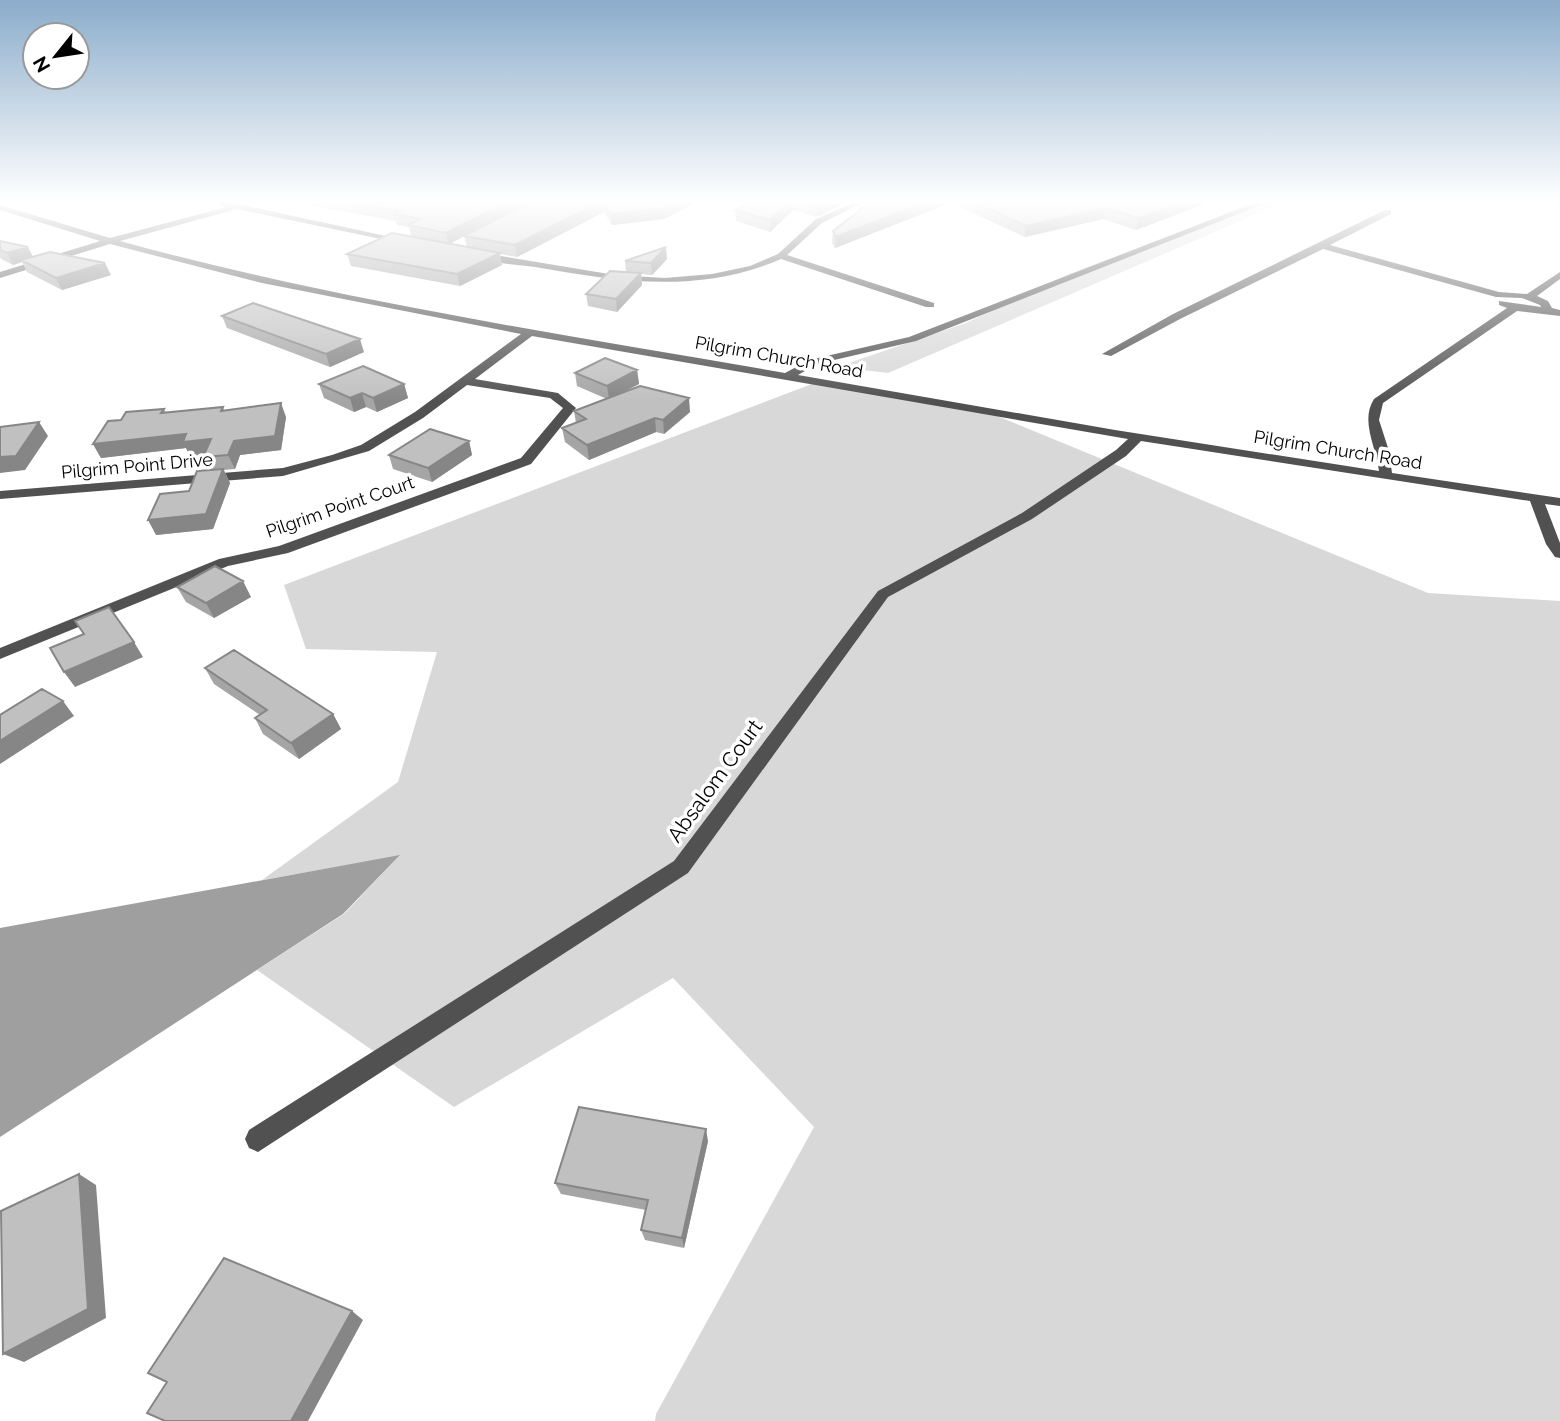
<svg xmlns="http://www.w3.org/2000/svg" width="1560" height="1421" font-family="Raleway,sans-serif">
	<style>
		.green { fill: #d8d8d8 }
		.water { fill: #9f9f9f }
		.lines { fill: none; stroke-linecap: round; stroke-linejoin: round }
		.minor { fill: #515151; fill-rule: evenodd }
		.wall { fill: #a5a5a5; fill-rule: evenodd }
		.shaded-wall { fill: #868686 }
		.building { fill: #c0c0c0; stroke: #868686; stroke-width: 2 }
		.labels { text-anchor: middle; stroke-width: 7; stroke-linejoin: round; paint-order: stroke }
		.far-street-label { font-size: 18px; fill: #000; stroke: #fff }
		.street-label { font-size: 21px; fill: #000; stroke: #fff }
	</style>
	<rect width="100%" height="100%" fill="#fff"/>
	<!-- green -->
	<path class="green" d="M1248,203H1282L888,373L837,367L966,323L1069,274L1217,218Z
		M817,382L985,411L1428,593L1560,601V1421H655L656,1414L814,1127L673,978L454,1107L257,970L344,914L399,856L262,880L398,782L437,652L306,649L284,585Z"/>
	<!-- water -->
	<path class="water" d="M400,855L343,914L0,1137V928Z"/>
	<g class="lines">
		<!-- minor -->
		<path class="minor" d="M216,203H233L409,241L405,244L237,209L120,241C338,301 562,334 785,373L809,360L909,337L1254,203H1266L916,341L817,364L798,375L1115,430L1379,471C1376,446 1360,421 1374,399L1507,308L1499,305V301L1541,307L1540,305L1522,298L1496,297L1323,249L1180,319L1111,356L1102,354L1173,314L1385,210H1391V214L1330,245L1499,292L1527,294L1560,272V279L1537,296L1548,301L1552,308L1560,310V316L1517,311L1383,403L1379,420L1389,451L1392,473L1560,498V506L1545,504L1560,543V558L1555,557L1546,544L1530,501L1141,441L1126,456L1032,519L888,597L688,873L258,1152L249,1148L245,1139L249,1130L674,861L878,591L1022,513L1116,450L1128,439L532,336L475,379L558,393L576,408L531,464L288,553L228,566L0,659V648L219,559L279,546L521,458L563,408L550,398L467,385L423,418L369,451L283,476L0,499V491L283,468L332,455L361,445L415,412L521,334L262,283L110,244L0,278V272L100,241L0,210V205L110,238L226,207Z
			M852,203H863L822,223L787,255L934,303V307H926L781,259C700,294 619,282 535,267C516,264 488,264 472,255L477,252L615,275L665,278L712,274L750,266L778,254L816,219Z"/>
	</g>
	<!-- wall -->
	<path class="wall" d="M298,203H695L664,219L612,225L604,212L517,257L500,254L502,265L460,286L351,266L347,254L411,236L409,227L397,225L396,221ZM464,236L467,247L450,244Z
		M750,203H845L817,217L793,210L770,232L736,221L735,210Z
		M869,203H950L835,248L832,243L833,231Z
		M951,203H1207L1136,230L1103,219L1025,237Z
		M0,241L33,257L111,275L62,290L27,272L22,262L13,265L1,259L0,257Z
		M667,259L652,275L641,274L642,285L617,312L588,306L586,294L626,272L625,261Z
		M222,316L364,352L330,367L227,328Z
		M637,370L639,384L620,394L690,412L664,434L656,432L589,460L565,442L562,428L576,423L574,411L607,399L577,386L575,373Z
		M319,384H404L408,398L377,412L366,407L354,412L324,398Z
		M223,407L224,410L286,417L281,450L240,455L235,469L224,470L230,483L213,529L156,535L189,491L209,470L203,457L204,455L190,456L186,448L101,458L93,444L121,420L164,409L166,413Z
		M469,441L472,455L432,482L393,469L389,455Z
		M177,587L251,597L214,618L186,602Z
		M205,668L333,714L341,729L299,759L263,734L255,718L260,715L214,684Z
		M708,1141L684,1248L645,1240L641,1230L646,1210L561,1194L555,1183Z"/>
	<!-- shaded-wall -->
	<path class="shaded-wall" d="M505,203H529L449,244L446,233Z
		M598,203H603L604,212L517,257L515,245Z
		M673,203H695L664,219L612,225L610,214Z
		M788,203H793V210L770,232V220Z
		M823,203H845L817,217V206Z
		M923,203H950L835,248L836,237Z
		M1181,203H1207L1136,230L1139,218Z
		M1105,208L1103,219L1025,237L1026,226Z
		M28,247L34,259L21,260L22,262L13,265L7,253Z
		M666,247L667,259L652,275L651,263Z
		M500,253L502,265L460,286L457,274Z
		M105,263L111,275L62,290L56,278Z
		M641,273L642,285L617,312L616,299Z
		M360,339L364,352L330,367L326,354Z
		M637,370L639,384L609,399L607,386Z
		M404,384L408,398L377,412L373,398Z
		M362,393L366,407L354,412L350,398Z
		M689,398L690,412L664,434L663,420Z
		M281,403L286,417L281,450L240,455L235,469L228,455L234,441Z
		M655,418L656,432L589,460L587,445Z
		M39,422L48,436L25,470L0,473V457Z
		M186,434L211,439L217,453L190,456L186,448L101,458L93,444Z
		M469,441L472,455L432,482L428,468Z
		M223,469L230,483L213,529L156,535L148,520Z
		M243,581L251,597L214,618L206,603Z
		M134,642L143,657L75,687L64,672Z
		M63,701L74,716L0,764V741Z
		M333,714L341,729L299,759L291,743Z
		M706,1129L708,1141L684,1248L682,1238Z
		M79,1174L96,1185L106,1318L24,1362L3,1354Z
		M352,1311L363,1320L308,1421H291Z"/>
	<!-- building -->
	<path class="building" d="M357,203H505L446,233L408,225L421,219L394,214L401,211Z
		M529,203H598L515,245L464,236Z
		M604,203H673L663,208L610,214Z
		M750,203H788L770,220L735,210Z
		M808,203H823L817,206Z
		M869,203H923L836,237L833,231Z
		M976,203H1181L1139,218L1105,208L1026,226Z
		M392,233L500,253L457,274L347,254Z
		M0,241L28,247L7,253L0,250Z
		M666,247L651,263L625,261Z
		M50,252L105,263L56,278L21,260Z
		M610,271L641,273L616,299L586,294Z
		M253,303L360,339L326,354L222,316Z
		M605,358L637,370L607,386L575,373Z
		M363,366L404,384L373,398L362,393L350,398L319,384Z
		M640,386L689,398L663,420L655,418L587,445L562,428L586,419L574,411Z
		M281,403L275,436L234,441L228,455L203,457L211,439L183,442L186,434L93,444L108,421L121,420L126,412L164,409L161,413L223,407L221,411Z
		M39,422L16,456L0,457V427Z
		M430,429L469,441L428,468L389,455Z
		M223,469L206,514L148,520L160,494L189,491L197,471Z
		M215,566L243,581L206,603L177,587Z
		M109,607L134,642L64,672L50,648L84,634L75,621Z
		M234,650L333,714L291,743L255,718L267,710L205,668Z
		M42,689L63,701L0,741V715Z
		M579,1107L706,1129L682,1238L641,1230L648,1200L555,1183Z
		M79,1174L88,1309L3,1354L1,1211Z
		M224,1258L352,1311L291,1421H165L147,1413L167,1382L148,1373Z"/>
	<!-- sky -->
	<linearGradient id="sky" x2="0" y2="1"><stop stop-color="#8baccb"/><stop offset="0.5" stop-color="#fff"/><stop offset="1" stop-color="#fff" stop-opacity="0"/></linearGradient>
	<rect width="1560" height="402" fill="url(#sky)"/>
	<g class="labels">
		<!-- far-street labels -->
		<g class="far-street-label">
			<text transform="translate(779 357) rotate(10)" y="6">Pilgrim Church Road</text>
			<text transform="translate(1338 450) rotate(9)" y="6">Pilgrim Church Road</text>
			<text transform="translate(137 466) rotate(-5)" y="6">Pilgrim Point Drive</text>
			<text transform="translate(340 507) rotate(-19)" y="6">Pilgrim Point Court</text>
		</g>
		<!-- street labels -->
		<g class="street-label">
			<text transform="translate(715 781) rotate(-54)" y="7">Absalom Court</text>
		</g>
	</g>
	<!-- north arrow -->
	<g transform="translate(56 56) rotate(240)"><circle r="33" fill="#ffffff" stroke="#999999" stroke-width="2"/>
	<path d="M0-5L12 26L0 18L-12 26Z" fill="#000000"/>
	<text y="-10" font-size="19" font-weight="bold" text-anchor="middle" fill="#000000">N</text>
	</g>
</svg>
